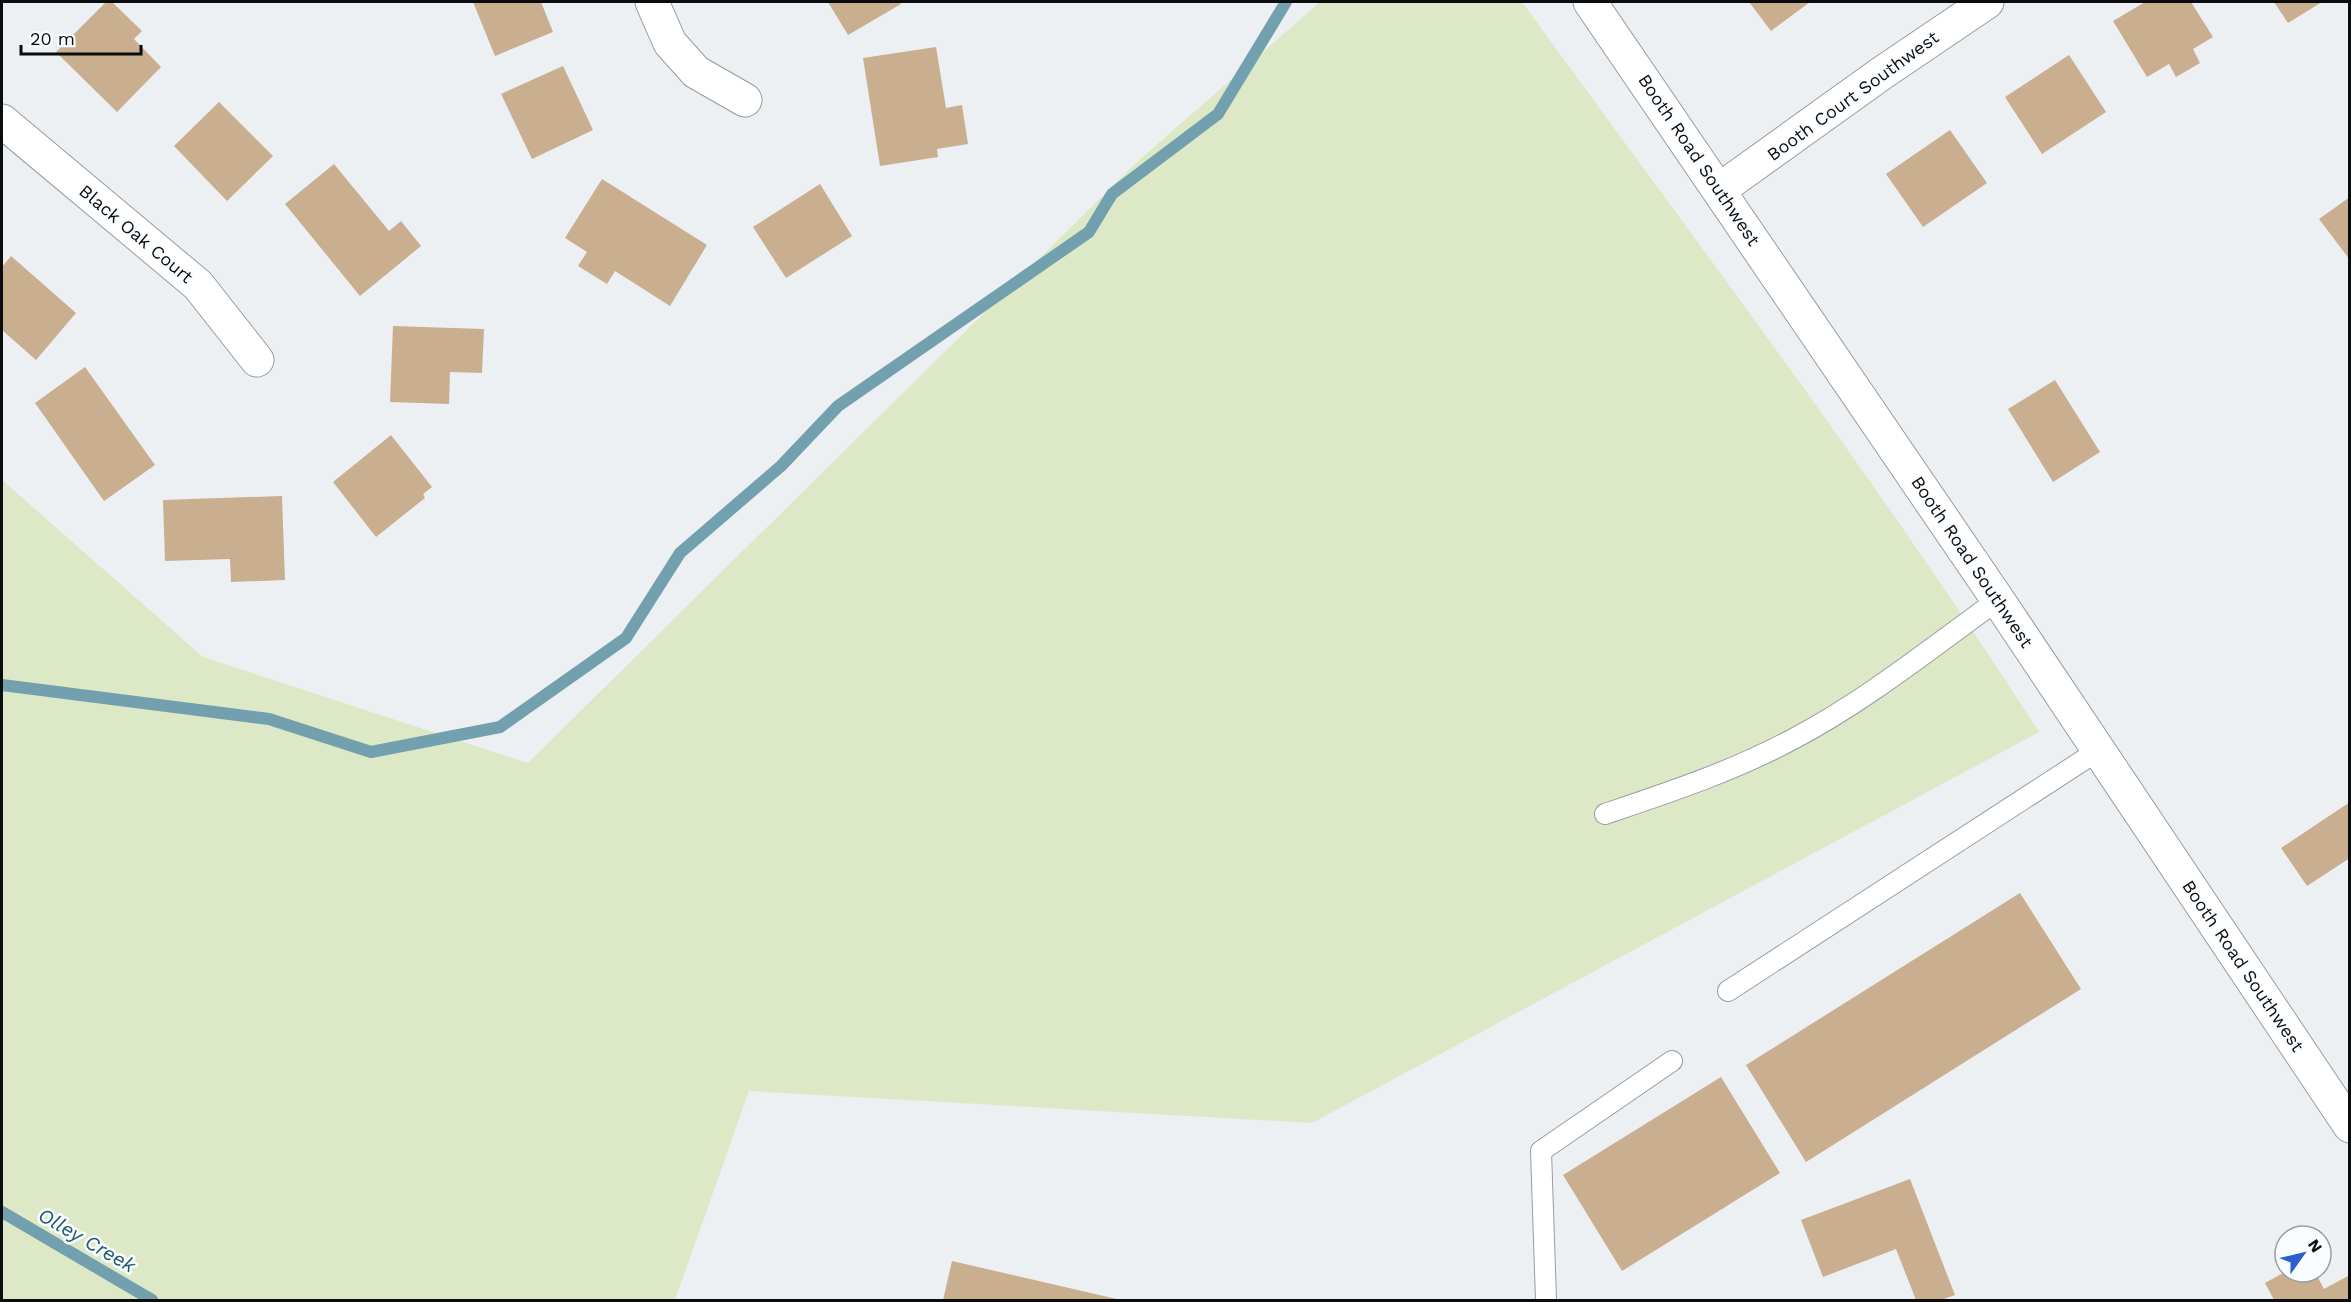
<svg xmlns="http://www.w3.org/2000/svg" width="2351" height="1302" font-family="'Work Sans',sans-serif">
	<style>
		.green { fill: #dce8c6 }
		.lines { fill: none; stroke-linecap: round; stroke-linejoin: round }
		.stream { stroke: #73a0ae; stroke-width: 12 }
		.building { fill: #c9ae8f }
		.service-casing { stroke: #989c9e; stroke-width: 22 }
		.minor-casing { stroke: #989c9e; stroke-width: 35 }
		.service { stroke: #fff; stroke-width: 20 }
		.minor { stroke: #fff; stroke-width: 33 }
		.labels { text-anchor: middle; stroke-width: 5; stroke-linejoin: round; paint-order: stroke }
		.street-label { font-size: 18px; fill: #0b0c0d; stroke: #fafdff }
		.water-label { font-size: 20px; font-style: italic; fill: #1f5a6b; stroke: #fafdff }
	</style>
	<rect width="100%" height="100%" fill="#ecf0f2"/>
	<!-- green -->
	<path class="green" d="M1320,2H1522C1697,243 1878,481 2039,732L1312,1123L749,1091L675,1300H2V480L203,657L528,763L1138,161Z"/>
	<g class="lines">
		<!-- stream -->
		<path class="stream" d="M2,685L269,719L371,752L500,727L626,638L680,553L781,466L838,406L1089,232L1112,194L1218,114L1286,2
			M2,1212L152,1300"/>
	</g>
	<!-- building -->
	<path class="building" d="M106,2H112L142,31L134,39L161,67L117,112L56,52Z
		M473,2H541L553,32L495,56Z
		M828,2H899L901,4L848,35Z
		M1749,2H1810L1771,31Z
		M2145,2H2191L2213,37L2193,49L2200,63L2176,77L2169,64L2147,77L2113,21Z
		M2274,2H2322L2288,23Z
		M936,47L946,108L962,105L968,144L937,149L938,157L880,166L863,58Z
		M2069,55L2106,112L2042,154L2005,97Z
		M563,66L593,130L532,159L501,94Z
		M219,102L273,156L227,201L174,146Z
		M1950,130L1987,183L1923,227L1886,174Z
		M334,164L389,231L401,221L421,246L360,296L285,204Z
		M602,179L707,245L670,306L615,271L607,284L578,266L587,252L565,238Z
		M820,184L852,236L786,278L753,227Z
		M2350,197V260L2319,219Z
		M11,256L76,313L36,360L2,330V267Z
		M393,326L484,329L482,373L450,372L449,404L390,402Z
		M85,367L155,465L104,501L35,403Z
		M2055,380L2100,452L2053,482L2008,409Z
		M391,435L432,487L423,494L425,498L376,537L333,482Z
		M282,496L285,580L231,582L230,559L165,561L163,500Z
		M2350,802V858L2307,886L2281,848Z
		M2020,893L2081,989L1806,1162L1746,1065Z
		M1721,1077L1780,1173L1622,1271L1563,1175Z
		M1910,1179L1955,1295L1941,1300H1916L1896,1249L1823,1277L1801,1220Z
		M952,1261L1121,1300H943Z
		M2285,1272H2315L2324,1289L2350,1275V1300H2274L2265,1283Z"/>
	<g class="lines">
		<!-- service casing -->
		<g class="service-casing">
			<path id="service" d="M1605,814C1670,792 1734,771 1795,738C1867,700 1932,647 1998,600
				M1728,991L2099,750
				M1546,1300L1541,1151L1672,1061"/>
		</g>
		<!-- minor casing -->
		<g class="minor-casing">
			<path id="minor" d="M652,2L670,43L696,72L745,100
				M1590,2L1998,600L2350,1126
				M2,121L198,285L257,360
				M1719,190L1882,73L1987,2"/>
		</g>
		<!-- service -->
		<use href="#service" class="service"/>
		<!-- minor -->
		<use href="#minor" class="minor"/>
	</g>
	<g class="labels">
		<!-- street labels -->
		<g class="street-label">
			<text transform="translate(1853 96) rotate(-36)" y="6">Booth Court Southwest</text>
			<text transform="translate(1699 160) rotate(56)" y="6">Booth Road Southwest</text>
			<text transform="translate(136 234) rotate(40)" y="6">Black Oak Court</text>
			<text transform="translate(1972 562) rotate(56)" y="6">Booth Road Southwest</text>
			<text transform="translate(2243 966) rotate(56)" y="6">Booth Road Southwest</text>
		</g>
		<!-- water labels -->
		<g class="water-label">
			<text transform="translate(87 1240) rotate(30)" y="7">Olley Creek</text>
		</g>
	</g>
	<!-- border -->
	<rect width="2351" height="1302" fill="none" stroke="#0b0c0d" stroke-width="6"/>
	<!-- north arrow -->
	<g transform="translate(2303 1254) rotate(56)"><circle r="28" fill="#fafdff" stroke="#9a9d9e" stroke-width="1.5"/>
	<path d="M0-4.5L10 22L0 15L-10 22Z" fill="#2d5ecd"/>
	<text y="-9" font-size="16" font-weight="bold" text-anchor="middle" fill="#0b0c0d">N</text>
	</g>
	<!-- scale -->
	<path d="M21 45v9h120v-9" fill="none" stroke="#0b0c0d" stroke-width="3"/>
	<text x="30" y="45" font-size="18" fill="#0b0c0d" stroke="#fafdff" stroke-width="4.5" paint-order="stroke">20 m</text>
</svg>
